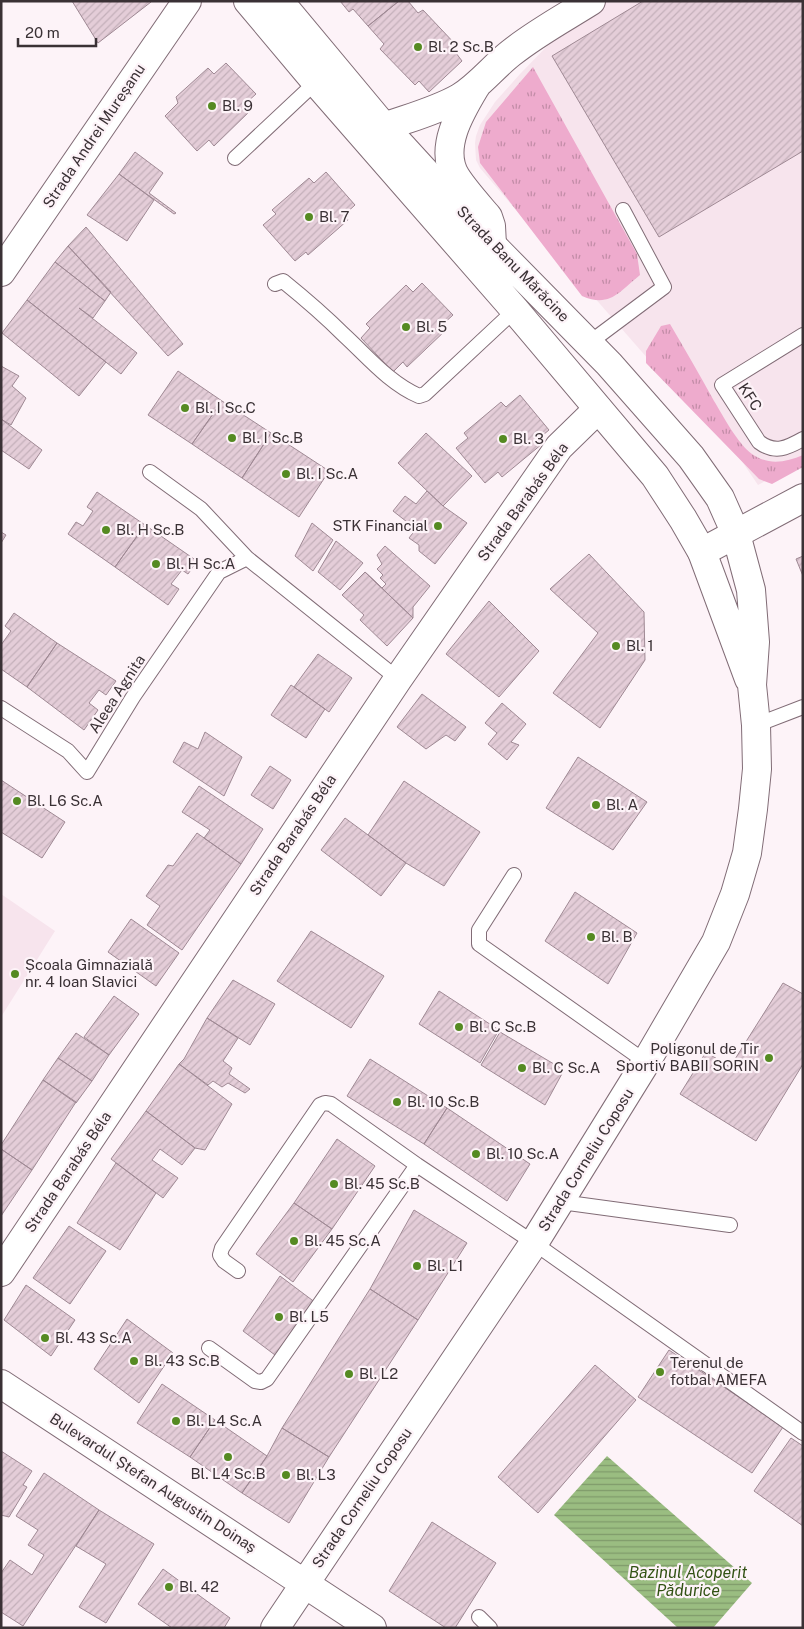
<svg xmlns="http://www.w3.org/2000/svg" width="804" height="1629" font-family="'Public Sans',sans-serif">
	<style>
		.built { fill: #f7e4ed }
		.grass { fill: url(#grass-tufts) }
		.water { fill: url(#water-rules) }
		.building { fill: url(#building-hatch); stroke: #9f8994 }
		.lines { fill: none; stroke-linecap: round; stroke-linejoin: round }
		.service-casing { stroke: #816c76; stroke-width: 16 }
		.minor-casing { stroke: #816c76; stroke-width: 30 }
		.tertiary-casing { stroke: #816c76; stroke-width: 30 }
		.secondary-casing { stroke: #816c76; stroke-width: 30 }
		.service { stroke: #fff; stroke-width: 14 }
		.minor { stroke: #fff; stroke-width: 28 }
		.tertiary { stroke: #fff; stroke-width: 28 }
		.secondary { stroke: #fff; stroke-width: 28 }
		.poi-dot { fill: #558a22; stroke: #fdf3f8; stroke-width: 2 }
		.labels { text-anchor: middle; stroke-width: 4.5; stroke-linejoin: round; paint-order: stroke }
		.poi-label { font-size: 15px; fill: #3a3135; stroke: #fdf3f8; text-anchor: start }
		.street-label { font-size: 15px; fill: #3a3135; stroke: #fdf3f8 }
		.water-label { font-size: 16px; font-style: italic; fill: #325214; stroke: #fdf3f8 }
	</style>
	<defs>
		<pattern id="grass-tufts" width="24" height="20" patternUnits="userSpaceOnUse" patternTransform="scale(1.25)"><rect width="24" height="20" fill="#eeabcd"/><path d="M3 7l-1-3M5 7V3M7 7l1-3M15 17l-1-3M17 17v-4M19 17l1-3" fill="none" stroke="#c28ca7"/></pattern>
		<pattern id="water-rules" width="6" height="5" patternUnits="userSpaceOnUse" patternTransform="scale(1.25)"><rect width="6" height="5" fill="#9abd81"/><path d="M0 2.5h6" fill="none" stroke="#7f9a6a"/></pattern>
		<pattern id="building-hatch" width="6" height="6" patternUnits="userSpaceOnUse" patternTransform="scale(1.25)"><rect width="6" height="6" fill="#e4cdd8"/><path d="M-1 1l2-2M0 6l6-6M5 7l2-2" fill="none" stroke="#c4b0ba"/></pattern>
	</defs>
	<rect width="100%" height="100%" fill="#fdf3f8"/>
	<!-- built -->
	<path class="built" d="M605,1H803V461L758,485L737,454L649,360L593,296L586,292L480,168L476,160L475,143L476,136L480,125L495,102L520,74L552,41Z
		M1,894L55,931L1,1017Z"/>
	<!-- grass -->
	<path class="grass" d="M533,67L637,254L640,275C619,292 610,308 582,296L480,163L478,147L486,122Z
		M670,324C685,350 700,375 714,401C724,417 737,443 752,454C769,466 786,462 803,455V467L772,484L759,479L646,363V351L661,326Z"/>
	<!-- water -->
	<path class="water" d="M607,1456L752,1583L713,1628H678L554,1515Z"/>
	<!-- building -->
	<path class="building" d="M72,1H150L151,2L98,43Z
		M340,1H399L368,26L353,9L349,12Z
		M399,1H408L418,13L423,10L457,46L453,49L462,61L429,92L419,81L415,85L380,49L384,44L368,26Z
		M643,1H803V151L659,237L552,56Z
		M226,63L256,94L246,103L252,109L214,146L209,140L197,151L165,116L178,103L176,97L208,68L214,74Z
		M135,152L163,173L149,193L176,213L174,214L119,174Z
		M326,172L355,205L344,215L348,220L308,255L306,252L295,261L263,225L276,214L272,210L309,178L314,183Z
		M119,174L154,200L127,241L87,215Z
		M86,227L183,344L168,356L68,246Z
		M68,246L111,292L105,301L55,262Z
		M55,262L105,301L93,318L79,308L137,353L121,374L27,300Z
		M422,283L453,315L442,325L447,329L407,367L403,362L393,372L361,338L370,328L366,324L406,285L413,292Z
		M27,300L106,362L79,396L2,333Z
		M1,366L19,376L12,386L26,398L11,425L1,419Z
		M178,371L222,401L192,444L148,415Z
		M520,395L549,430L538,439L542,444L502,477L498,472L485,483L456,448L468,438L464,433L501,402L506,407Z
		M222,401L271,433L242,478L192,444Z
		M1,419L42,450L29,469L1,450Z
		M271,433L329,471L299,517L242,478Z
		M426,433L472,476L443,506L398,463Z
		M427,491L443,506L467,523L435,564L419,551V545L409,538L416,529L393,511L405,496L416,504Z
		M97,492L145,525L115,567L68,534L76,522L83,526L93,511L87,507Z
		M312,523L333,540L313,571L295,556Z
		M145,525L197,561L188,574L182,570L171,584L179,589L168,605L115,567Z
		M1,532L6,535L1,543Z
		M336,541L363,563L340,590L318,572Z
		M385,546L430,586L413,607V618L365,572L382,588L386,584L380,578L383,575L377,569L382,564L377,555Z
		M589,554L644,612L645,660L600,728L553,693L598,633L550,589Z
		M803,556V576L796,559Z
		M365,572L413,618L387,646L360,620L364,615L342,595Z
		M489,601L539,651L499,697L446,654Z
		M14,613L57,643L27,687L1,669V645L11,631L5,626Z
		M57,643L116,681L106,695L99,690L89,703L98,710L84,730L27,687Z
		M318,654L352,678L329,712L294,687Z
		M291,685L325,709L306,738L271,715Z
		M422,694L466,727L455,741L446,735L426,749L397,727Z
		M502,703L526,724L511,742L519,745L507,760L488,744L497,733L485,723Z
		M205,732L242,757L224,796L173,762L184,742L198,749Z
		M578,757L647,802L613,850L546,808Z
		M270,766L291,780L273,809L251,795Z
		M1,780L65,822L42,858L1,832Z
		M404,781L480,832L444,886L406,863L368,835Z
		M199,786L263,829L241,864L204,838L210,830L182,812Z
		M345,818L406,863L381,896L321,850Z
		M197,833L241,864L182,950L147,925L160,906L146,896L168,865L173,866Z
		M575,892L637,933L608,984L545,941Z
		M131,919L179,953L156,986L108,952Z
		M311,931L384,976L351,1028L277,981Z
		M233,980L275,1004L250,1045L207,1018Z
		M783,983L803,994V1064L756,1141L680,1094L706,1052L730,1067Z
		M439,991L499,1030L480,1063L419,1024Z
		M114,996L139,1014L109,1055L84,1037Z
		M207,1018L238,1038L223,1061L232,1068L229,1074L250,1089L245,1093L228,1083L222,1087L213,1081L208,1085L179,1064L184,1059Z
		M500,1032L564,1070L545,1105L481,1065Z
		M76,1033L109,1055L92,1081L58,1058Z
		M58,1058L92,1081L76,1103L43,1080Z
		M370,1059L447,1108L424,1144L347,1096Z
		M179,1064L232,1104L205,1150L195,1148L146,1111Z
		M43,1080L76,1102L32,1170L1,1149V1145Z
		M447,1108L530,1164L507,1201L424,1144Z
		M146,1111L195,1148L182,1165L160,1149L152,1160L178,1178L163,1198L111,1159Z
		M337,1139L375,1166L332,1229L294,1203Z
		M1,1149L32,1170L1,1216Z
		M116,1163L156,1193L120,1250L77,1223Z
		M294,1203L332,1229L293,1282L256,1254Z
		M414,1210L467,1243L418,1320L370,1289Z
		M69,1226L106,1251L70,1304L33,1278Z
		M280,1276L316,1303L279,1358L243,1331Z
		M26,1285L75,1320L51,1356L4,1320Z
		M370,1289L418,1320L329,1457L282,1428Z
		M127,1319L173,1353L139,1403L94,1369Z
		M669,1350L783,1427L752,1473L638,1397Z
		M595,1365L636,1400L538,1513L498,1477Z
		M162,1384L215,1420L190,1457L137,1423Z
		M215,1420L267,1456L242,1493L190,1457Z
		M282,1428L329,1457L289,1523L242,1493L267,1456Z
		M791,1438L803,1446V1526L754,1491Z
		M1,1451L32,1471L23,1485L27,1487L9,1517L1,1515Z
		M44,1473L99,1510L23,1626L1,1612V1573L10,1560L32,1575L44,1555L28,1545L38,1530L16,1516Z
		M99,1510L154,1544L106,1623L79,1607L106,1564L76,1546Z
		M432,1522L496,1563L455,1628H446L389,1591Z
		M163,1569L230,1618L224,1628H172L138,1604Z"/>
	<g class="lines">
		<!-- service casing -->
		<g class="service-casing">
			<path id="service" d="M235,158L316,82
				M275,284L283,281C304,298 325,316 344,335C367,356 389,383 419,396L425,394L515,310
				M803,335L722,385L759,442C775,454 787,448 803,439
				M589,343L664,287L623,210
				M150,472L201,509L247,558
				M1,708L68,751L87,772L133,697L219,572L247,558L398,679
				M756,725L803,707
				M514,875L479,930V944L646,1062
				M561,1202L730,1225
				M238,1271L224,1261L220,1255L222,1248L320,1105L325,1103L331,1104L417,1165L534,1243L803,1433
				M209,1348L255,1381L261,1382L267,1379L417,1165
				M479,1617L490,1628"/>
		</g>
		<!-- minor casing -->
		<g class="minor-casing">
			<path id="minor" d="M476,86C461,111 438,148 456,177C465,191 477,204 488,217L491,226L492,245
				M384,127C409,118 436,111 459,98C479,86 493,67 511,53C536,33 564,18 591,1
				M702,552L803,498
				M1,1272L398,679L559,447L598,409"/>
		</g>
		<!-- tertiary casing -->
		<g class="tertiary-casing">
			<path id="tertiary" d="M1,272L187,1"/>
		</g>
		<!-- secondary casing -->
		<g class="secondary-casing">
			<path id="secondary" d="M248,1L316,82L515,310L655,476L683,519L702,552L749,679
				M1,1384L372,1628
				M275,1628L534,1243L646,1062L716,942L735,894L747,853L753,809L757,769L756,725L752,685L755,642L751,590L736,534L720,498L691,457L609,364L492,245L384,127L279,1"/>
		</g>
		<!-- service -->
		<use href="#service" class="service"/>
		<!-- minor -->
		<use href="#minor" class="minor"/>
		<!-- tertiary -->
		<use href="#tertiary" class="tertiary"/>
		<!-- secondary -->
		<use href="#secondary" class="secondary"/>
	</g>
	<!-- markers -->
	<g class="poi-dot">
		<circle cx="418" cy="47" r="5"/>
		<circle cx="212" cy="106" r="5"/>
		<circle cx="309" cy="217" r="5"/>
		<circle cx="406" cy="327" r="5"/>
		<circle cx="185" cy="408" r="5"/>
		<circle cx="232" cy="438" r="5"/>
		<circle cx="503" cy="439" r="5"/>
		<circle cx="286" cy="474" r="5"/>
		<circle cx="438" cy="526" r="5"/>
		<circle cx="106" cy="530" r="5"/>
		<circle cx="156" cy="564" r="5"/>
		<circle cx="616" cy="646" r="5"/>
		<circle cx="17" cy="801" r="5"/>
		<circle cx="596" cy="805" r="5"/>
		<circle cx="591" cy="937" r="5"/>
		<circle cx="15" cy="974" r="5"/>
		<circle cx="459" cy="1027" r="5"/>
		<circle cx="769" cy="1058" r="5"/>
		<circle cx="522" cy="1068" r="5"/>
		<circle cx="397" cy="1102" r="5"/>
		<circle cx="476" cy="1154" r="5"/>
		<circle cx="334" cy="1184" r="5"/>
		<circle cx="294" cy="1241" r="5"/>
		<circle cx="417" cy="1266" r="5"/>
		<circle cx="279" cy="1317" r="5"/>
		<circle cx="45" cy="1338" r="5"/>
		<circle cx="134" cy="1361" r="5"/>
		<circle cx="660" cy="1372" r="5"/>
		<circle cx="349" cy="1374" r="5"/>
		<circle cx="176" cy="1421" r="5"/>
		<circle cx="228" cy="1457" r="5"/>
		<circle cx="286" cy="1475" r="5"/>
		<circle cx="169" cy="1587" r="5"/>
	</g>
	<g class="labels">
		<!-- poi labels -->
		<g class="poi-label">
			<text x="428" y="52">Bl. 2 Sc.B</text>
			<text x="222" y="111">Bl. 9</text>
			<text x="319" y="222">Bl. 7</text>
			<text x="416" y="332">Bl. 5</text>
			<text x="195" y="413">Bl. I Sc.C</text>
			<text x="242" y="443">Bl. I Sc.B</text>
			<text x="513" y="444">Bl. 3</text>
			<text x="296" y="479">Bl. I Sc.A</text>
			<text x="428" y="531" text-anchor="end">STK Financial</text>
			<text x="116" y="535">Bl. H Sc.B</text>
			<text x="166" y="569">Bl. H Sc.A</text>
			<text x="626" y="651">Bl. 1</text>
			<text x="27" y="806">Bl. L6 Sc.A</text>
			<text x="606" y="810">Bl. A</text>
			<text x="601" y="942">Bl. B</text>
			<text x="25" y="970">Școala Gimnazială<tspan x="25" dy="17">nr. 4 Ioan Slavici</tspan></text>
			<text x="469" y="1032">Bl. C Sc.B</text>
			<text x="759" y="1054" text-anchor="end">Poligonul de Tir<tspan x="759" dy="17">Sportiv BABII SORIN</tspan></text>
			<text x="532" y="1073">Bl. C Sc.A</text>
			<text x="407" y="1107">Bl. 10 Sc.B</text>
			<text x="486" y="1159">Bl. 10 Sc.A</text>
			<text x="344" y="1189">Bl. 45 Sc.B</text>
			<text x="304" y="1246">Bl. 45 Sc.A</text>
			<text x="427" y="1271">Bl. L1</text>
			<text x="289" y="1322">Bl. L5</text>
			<text x="55" y="1343">Bl. 43 Sc.A</text>
			<text x="144" y="1366">Bl. 43 Sc.B</text>
			<text x="670" y="1368">Terenul de<tspan x="670" dy="17">fotbal AMEFA</tspan></text>
			<text x="359" y="1379">Bl. L2</text>
			<text x="186" y="1426">Bl. L4 Sc.A</text>
			<text x="228" y="1479" text-anchor="middle">Bl. L4 Sc.B</text>
			<text x="296" y="1480">Bl. L3</text>
			<text x="179" y="1592">Bl. 42</text>
		</g>
		<!-- street labels -->
		<g class="street-label">
			<text transform="translate(94 136) rotate(-56)" y="5">Strada Andrei Mureșanu</text>
			<text transform="translate(513 264) rotate(46)" y="5">Strada Banu Mărăcine</text>
			<text transform="translate(750 397) rotate(57)" y="5">KFC</text>
			<text transform="translate(523 502) rotate(-54)" y="5">Strada Barabás Béla</text>
			<text transform="translate(117 694) rotate(-57)" y="5">Aleea Agnita</text>
			<text transform="translate(293 835) rotate(-56)" y="5">Strada Barabás Béla</text>
			<text transform="translate(586 1160) rotate(-58)" y="5">Strada Corneliu Coposu</text>
			<text transform="translate(68 1172) rotate(-56)" y="5">Strada Barabás Béla</text>
			<text transform="translate(153 1483) rotate(33)" y="5">Bulevardul Ștefan Augustin Doinaș</text>
			<text transform="translate(362 1498) rotate(-56)" y="5">Strada Corneliu Coposu</text>
		</g>
		<!-- water labels -->
		<g class="water-label">
			<text x="688" y="1578">Bazinul Acoperit<tspan x="688" dy="18">Pădurice</tspan></text>
		</g>
	</g>
	<!-- border -->
	<rect width="804" height="1629" fill="none" stroke="#3a3135" stroke-width="5"/>
	<!-- scale -->
	<path d="M18 38v8h78v-8" fill="none" stroke="#3a3135" stroke-width="2.5"/>
	<text x="25" y="38" font-size="15" fill="#3a3135" stroke="#fdf3f8" stroke-width="4" paint-order="stroke">20 m</text>
</svg>
